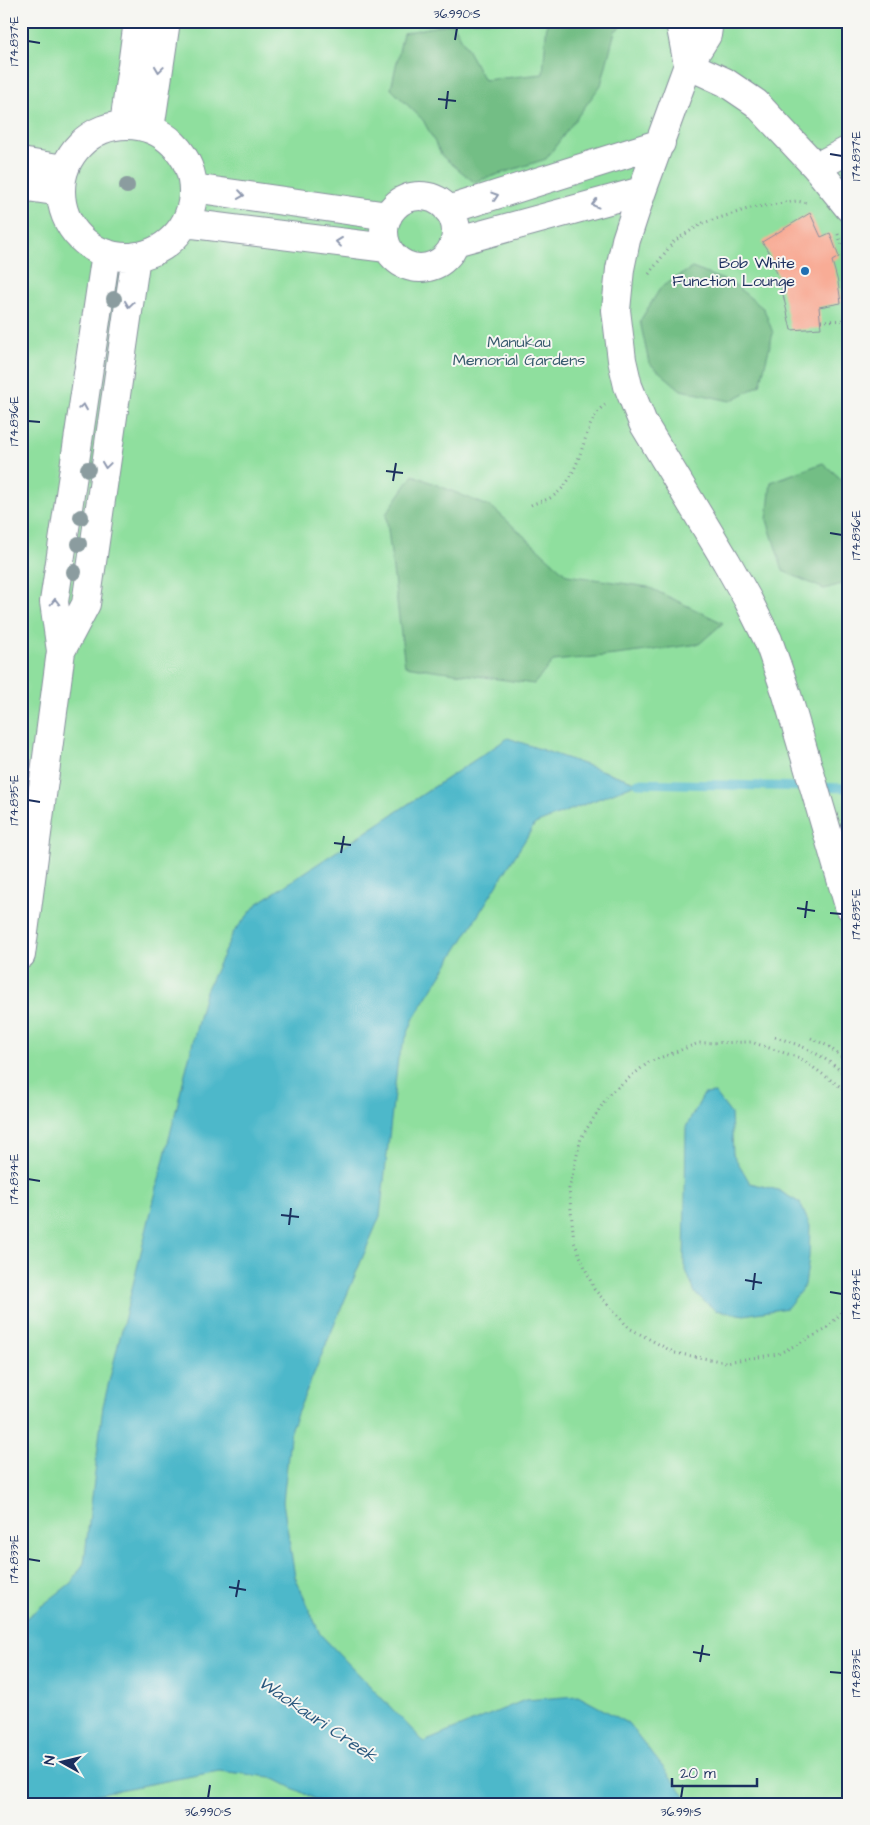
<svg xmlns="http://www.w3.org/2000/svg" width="870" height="1825" font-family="'Architects Daughter',sans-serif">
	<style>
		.green { fill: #8fdf9e; stroke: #55877e; fill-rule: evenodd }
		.forest { fill: #73be85; stroke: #477672 }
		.water { fill: #4db8ca; stroke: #347494 }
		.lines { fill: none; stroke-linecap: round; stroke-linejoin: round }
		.stream { stroke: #4db8ca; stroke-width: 9 }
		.building { fill: #f8ac96 }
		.minor-casing { stroke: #868e9c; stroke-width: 30 }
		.path { stroke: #868e9c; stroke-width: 3; stroke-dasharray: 1 4; stroke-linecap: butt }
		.minor { stroke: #fff; stroke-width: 28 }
		.tree { fill: #8b9c9f }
		.oneway { stroke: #8d97ae }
		.ticks { fill: none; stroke: #1b2f5e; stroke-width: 2 }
		.poi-dot { fill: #1f6fb2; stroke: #f6f6f2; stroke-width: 2 }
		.labels { text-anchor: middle; stroke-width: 4; stroke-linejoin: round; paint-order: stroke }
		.poi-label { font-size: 16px; fill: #1b2f5e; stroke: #f6f6f2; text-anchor: end }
		.park-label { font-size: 16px; fill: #385b6e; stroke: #f6f6f2 }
		.water-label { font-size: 18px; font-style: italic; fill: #2a587e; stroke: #f6f6f2 }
		.neatline { fill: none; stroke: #1b2f5e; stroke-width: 2 }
		.ticks-label { font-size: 12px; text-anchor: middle; fill: #1b2f5e }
	</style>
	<rect width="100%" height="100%" fill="#f6f6f2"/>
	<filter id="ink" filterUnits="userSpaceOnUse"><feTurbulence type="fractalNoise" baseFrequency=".02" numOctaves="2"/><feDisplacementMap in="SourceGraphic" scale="10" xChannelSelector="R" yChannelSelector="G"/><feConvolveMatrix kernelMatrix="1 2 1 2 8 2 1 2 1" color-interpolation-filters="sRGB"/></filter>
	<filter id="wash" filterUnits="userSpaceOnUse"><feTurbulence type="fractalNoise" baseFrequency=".0096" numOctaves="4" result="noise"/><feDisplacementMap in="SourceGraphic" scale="20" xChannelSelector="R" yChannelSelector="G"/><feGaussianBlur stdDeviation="1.12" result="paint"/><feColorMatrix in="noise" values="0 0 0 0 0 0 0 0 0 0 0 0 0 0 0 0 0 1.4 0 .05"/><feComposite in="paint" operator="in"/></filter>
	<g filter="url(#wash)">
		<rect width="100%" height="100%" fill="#f0ecda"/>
		<!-- green -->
		<path class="green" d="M21,21H849V1804H21ZM508,739L638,783L408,804Z"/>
		<!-- forest -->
		<path class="forest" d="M547,21H628L615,31L601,85L546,159L474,182L442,156L423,120L391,89L403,33L453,23L484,80L543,74Z
			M692,268L732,283L764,309L773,333L760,385L730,401L681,390L649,363L640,321L661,287Z
			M823,463L849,486V582L824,589L783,571L767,520L771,482Z
			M413,475L493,508L567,575L648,587L723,623L699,644L616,655L553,661L534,684L405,666L386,514Z"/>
		<!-- water -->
		<path class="water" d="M508,738L638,783L535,824L414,1018L398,1058L380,1216L291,1428L283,1502L295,1577L320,1634L424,1742L525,1700L578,1696L628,1723L684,1794L688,1804H324L271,1777L219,1771L44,1804H21V1622L71,1583L84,1563L103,1406L205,993L233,933L257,904Z
			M715,1093L731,1114L733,1154L750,1183L778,1190L800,1203L810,1226L809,1257L805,1285L787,1308L744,1315L715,1310L695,1293L684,1265L686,1127L704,1094Z"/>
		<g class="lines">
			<!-- stream -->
			<path class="stream" d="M638,783L849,788"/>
		</g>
		<g id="blocks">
			<!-- building -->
			<path class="building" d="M810,213L821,237L830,233L839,257L832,261L838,282L841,303L819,307L821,328L791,330L780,281L768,251L762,242Z"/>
		</g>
	</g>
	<g filter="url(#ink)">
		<use href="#blocks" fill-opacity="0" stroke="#868e9c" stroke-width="1"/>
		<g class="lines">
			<!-- minor casing -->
			<g class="minor-casing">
				<path id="minor" d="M681,21V28L688,65
					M709,21L707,35L688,65L642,191L626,240L620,269L616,310L622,360L628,386L643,423L726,561L748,600L768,640L787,695L849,906
					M688,65L725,82L756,103L816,167L849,208
					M124,125L138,21
					M61 191a66 66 0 1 1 132 0a66 66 0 1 1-132 0Z
					M150,129L166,21
					M21,162L64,169
					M816,167L849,150
					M21,186L61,192
					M193,188L388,216
					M384 232a36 36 0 1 1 72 0a36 36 0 1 1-72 0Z
					M448,210L661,143
					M185,223L387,248
					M455,242L642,191
					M61,651L86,604L136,256
					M21,955L61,651L54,602L106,253"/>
			</g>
			<!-- path -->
			<path class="path" d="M838,234L842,245L849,243
				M649,274L674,241L703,223L751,208L797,201L808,203
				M821,321L849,320
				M531,505C537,502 544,501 550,498C573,486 580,453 588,431C592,421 596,411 605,405
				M775,1037C805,1046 825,1056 849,1078
				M811,1038L828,1046L849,1063
				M849,1097L842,1088L800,1058L751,1042L699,1043L649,1062L609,1094L581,1138L569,1189L574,1242L594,1289L629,1328L675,1353L726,1362L778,1354L825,1330L849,1305"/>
			<!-- minor -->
			<use href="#minor" class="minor"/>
		</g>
		<!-- trees -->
		<g class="tree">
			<circle cx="127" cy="186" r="8"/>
			<circle cx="114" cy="299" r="8"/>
			<circle cx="88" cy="469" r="8"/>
			<circle cx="81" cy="517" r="8"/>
			<circle cx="79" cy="544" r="8"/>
			<circle cx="74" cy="572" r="8"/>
		</g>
		<!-- one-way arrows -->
		<defs><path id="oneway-chevron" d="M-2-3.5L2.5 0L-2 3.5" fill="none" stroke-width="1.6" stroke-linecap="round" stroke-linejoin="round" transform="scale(1.25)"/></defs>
		<g class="oneway">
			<use href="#oneway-chevron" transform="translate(159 69) rotate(98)"/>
			<use href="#oneway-chevron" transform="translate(241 195) rotate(8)"/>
			<use href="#oneway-chevron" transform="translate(495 196) rotate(-18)"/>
			<use href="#oneway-chevron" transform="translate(595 204) rotate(165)"/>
			<use href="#oneway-chevron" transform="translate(339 242) rotate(-173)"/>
			<use href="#oneway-chevron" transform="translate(129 304) rotate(98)"/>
			<use href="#oneway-chevron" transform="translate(83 407) rotate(-81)"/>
			<use href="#oneway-chevron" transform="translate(106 465) rotate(98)"/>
			<use href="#oneway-chevron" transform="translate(55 602) rotate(-90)"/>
		</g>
	</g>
	<!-- ticks -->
	<path class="ticks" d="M455,40L457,28M28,41L40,43M438,99L456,101M446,109L448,91M830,154L842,156M28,421L40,422M386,471L403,473M393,481L396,463M830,533L842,535M28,800L40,802M334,843L351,845M341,853L344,836M797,908L815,911M830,913L842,914M805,918L807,901M28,1179L40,1181M281,1215L299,1217M289,1225L291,1208M745,1280L762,1283M753,1290L755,1273M830,1292L842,1294M28,1559L40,1561M229,1587L246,1590M236,1597L239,1580M693,1652L710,1655M700,1662L703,1645M830,1672L842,1673M208,1798L210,1785M681,1798L683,1785"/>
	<!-- markers -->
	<circle class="poi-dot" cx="805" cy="271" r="5"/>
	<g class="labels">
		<!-- poi labels -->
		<g class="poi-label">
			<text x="795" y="268">Bob White<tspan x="795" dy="18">Function Lounge</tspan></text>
		</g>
		<!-- park labels -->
		<g class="park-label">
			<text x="519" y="347">Manukau<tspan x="519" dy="18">Memorial Gardens</tspan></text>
		</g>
		<!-- water labels -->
		<g class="water-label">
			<text transform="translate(318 1719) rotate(34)" y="6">Waokauri Creek</text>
		</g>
	</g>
	<!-- margin -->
	<rect width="870" height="1825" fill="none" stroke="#f6f6f2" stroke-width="55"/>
	<!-- north arrow -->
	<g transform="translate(62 1762) rotate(278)" stroke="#f6f6f2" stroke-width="4" paint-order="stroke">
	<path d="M0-4L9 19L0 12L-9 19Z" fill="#1b2f5e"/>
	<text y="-8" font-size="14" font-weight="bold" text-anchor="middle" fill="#1b2f5e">N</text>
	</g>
	<!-- scale -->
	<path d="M672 1778v8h85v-8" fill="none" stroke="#1b2f5e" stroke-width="2.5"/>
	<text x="680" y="1778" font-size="15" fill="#1b2f5e" stroke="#f6f6f2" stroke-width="4" paint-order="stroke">20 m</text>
	<rect x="28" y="28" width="814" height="1770" class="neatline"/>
	<g class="ticks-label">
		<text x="457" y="18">36.990°S</text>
		<text transform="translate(14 41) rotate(-90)" y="4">174.837°E</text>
		<text transform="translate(856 156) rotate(-90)" y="4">174.837°E</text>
		<text transform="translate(14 421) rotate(-90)" y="4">174.836°E</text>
		<text transform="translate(856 535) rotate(-90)" y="4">174.836°E</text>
		<text transform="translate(14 800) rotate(-90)" y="4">174.835°E</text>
		<text transform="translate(856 914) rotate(-90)" y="4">174.835°E</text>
		<text transform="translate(14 1179) rotate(-90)" y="4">174.834°E</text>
		<text transform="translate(856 1294) rotate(-90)" y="4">174.834°E</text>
		<text transform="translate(14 1559) rotate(-90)" y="4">174.833°E</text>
		<text transform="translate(856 1673) rotate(-90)" y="4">174.833°E</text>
		<text x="208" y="1816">36.990°S</text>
		<text x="681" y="1816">36.991°S</text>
	</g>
</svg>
